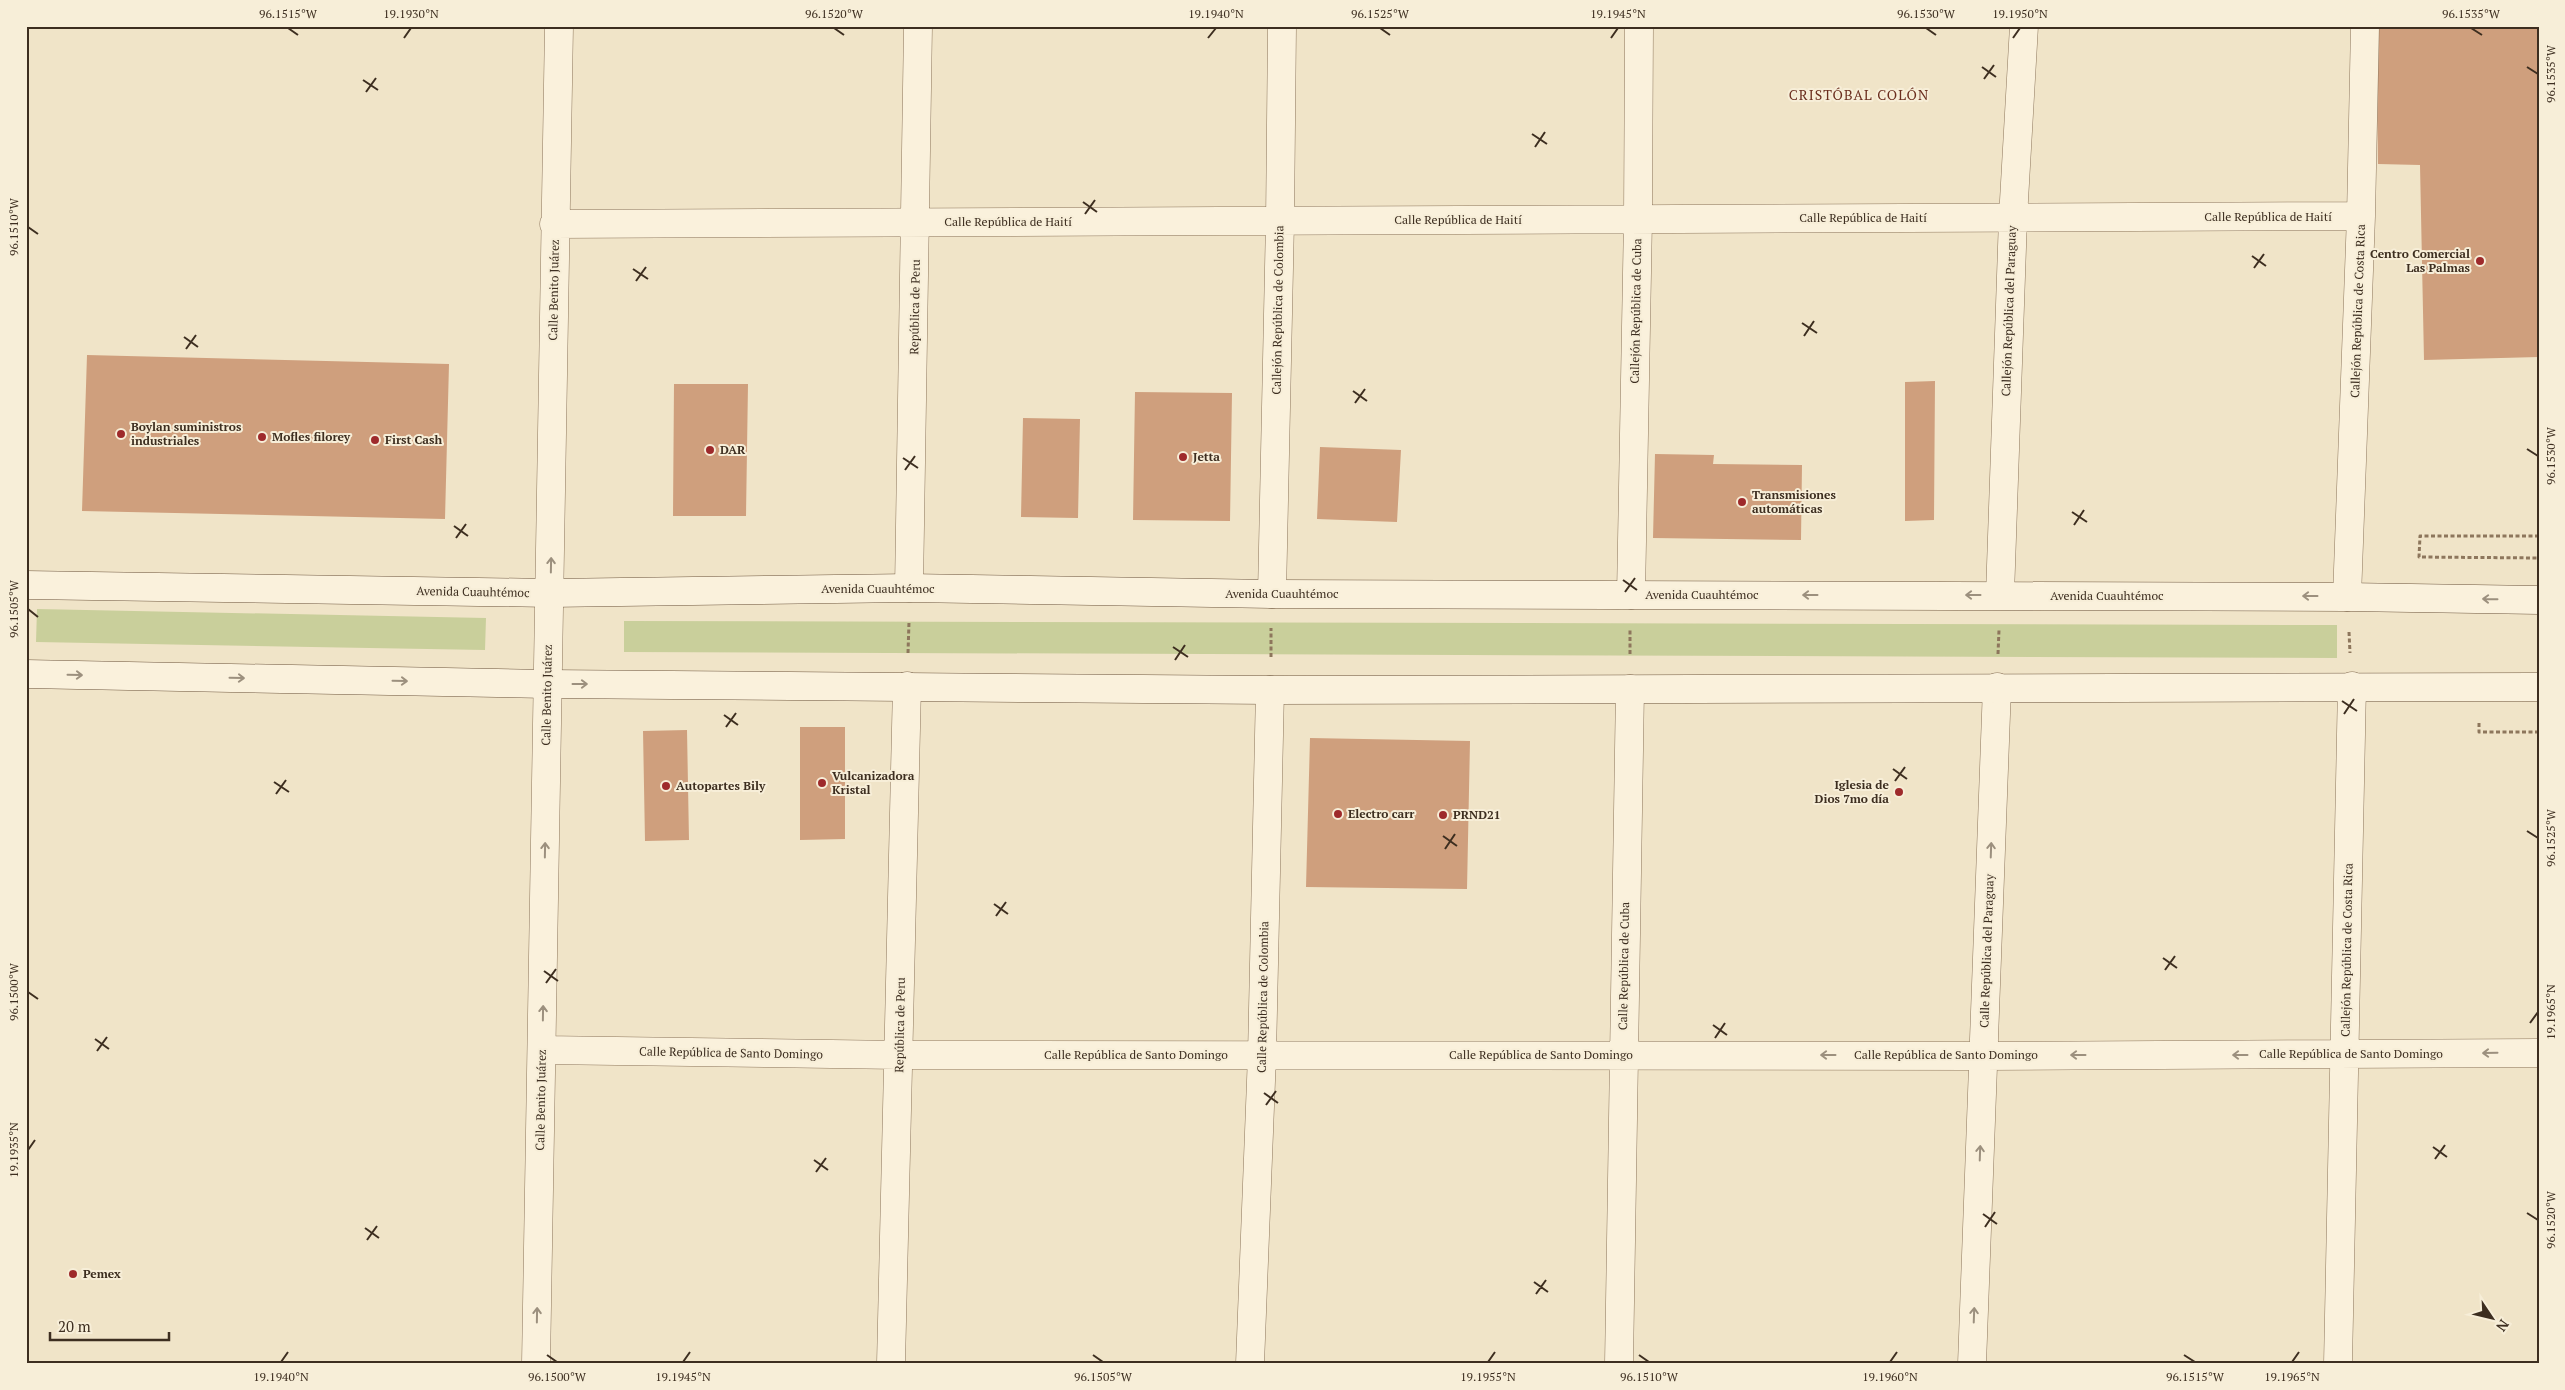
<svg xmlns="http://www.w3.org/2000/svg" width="2565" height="1390" font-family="'PT Serif',serif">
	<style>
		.green { fill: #c9cf9b }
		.building { fill: #cf9f7d }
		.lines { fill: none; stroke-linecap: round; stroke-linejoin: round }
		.street-casing { stroke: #8d765c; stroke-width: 29 }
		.secondary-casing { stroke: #6f573f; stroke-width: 29 }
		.path { stroke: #8d765c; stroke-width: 3; stroke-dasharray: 4 2.5; stroke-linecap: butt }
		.street { stroke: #faf1dc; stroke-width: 28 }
		.secondary { stroke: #faf1dc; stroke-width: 28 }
		.oneway { stroke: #9c907e }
		.ticks { fill: none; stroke: #3d2e20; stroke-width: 2 }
		.poi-dot { fill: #9e2a2b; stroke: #f7eed8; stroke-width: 2 }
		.labels { text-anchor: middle; stroke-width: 4; stroke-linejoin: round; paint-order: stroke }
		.street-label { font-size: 12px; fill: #3d2e20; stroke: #f7eed8 }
		.poi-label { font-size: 12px; font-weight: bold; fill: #3d2e20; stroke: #f7eed8; text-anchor: start }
		.neighbourhood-label { font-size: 14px; letter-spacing: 1px; fill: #6b2e1e; stroke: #f7eed8 }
		.neatline { fill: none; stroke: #3d2e20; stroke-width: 2 }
		.ticks-label { font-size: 12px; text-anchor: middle; fill: #3d2e20 }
	</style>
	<rect width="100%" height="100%" fill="#f0e4c8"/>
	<!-- green -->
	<path class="green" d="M37,609L486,618L485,650L36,642Z
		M624,621L2337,625V658L624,652Z"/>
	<!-- building -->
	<path class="building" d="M2376,26H2539V357L2424,360L2420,165L2378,164Z
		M87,355L449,364L445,519L82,511Z
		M1935,381L1934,520L1905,521V382Z
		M674,384H748L746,516H673Z
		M1135,392L1232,393L1230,521L1133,520Z
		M1023,418L1080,419L1078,518L1021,517Z
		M1320,447L1401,450L1397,522L1317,519Z
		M1655,454L1714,455L1713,464L1802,465L1801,540L1653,538Z
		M800,727H845V839L800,840Z
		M687,730L689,840L645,841L643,731Z
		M1310,738L1470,741L1467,889L1306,887Z"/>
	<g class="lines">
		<!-- street casing -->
		<g class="street-casing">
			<path id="street" d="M554,224L2361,216
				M909,588L918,26
				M1272,594L1280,221L1282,26
				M1631,595L1638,219L1639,26
				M2000,595L2013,218L2024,26
				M2347,597L2361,216L2365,26
				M543,1050L900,1055L1983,1056L2539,1053
				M536,1364L559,26
				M891,1364L907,686
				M1250,1364L1262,1055L1270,690
				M1619,1364L1630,689
				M1972,1364L1997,687
				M2338,1364L2352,686"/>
		</g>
		<!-- secondary casing -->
		<g class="secondary-casing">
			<path id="secondary" d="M26,585L550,593L909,588L1272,594L2347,597L2539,600
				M26,674L547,684L1270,690L2539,687"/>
		</g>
		<!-- path -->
		<path class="path" d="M2539,536H2420L2419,557L2539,558
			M2349,632L2350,653
			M908,653L909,622
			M1630,654V630
			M1998,654L1999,630
			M1271,657V628
			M2479,723V732H2539"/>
		<!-- street -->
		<use href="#street" class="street"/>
		<!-- secondary -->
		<use href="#secondary" class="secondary"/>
	</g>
	<!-- one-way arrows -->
	<defs><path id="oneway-shaft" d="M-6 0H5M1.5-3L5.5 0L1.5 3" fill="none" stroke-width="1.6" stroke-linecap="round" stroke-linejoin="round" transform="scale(1.25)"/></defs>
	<g class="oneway">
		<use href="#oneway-shaft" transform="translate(551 565) rotate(-89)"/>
		<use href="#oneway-shaft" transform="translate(1810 595) rotate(-180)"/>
		<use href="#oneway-shaft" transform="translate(1973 595) rotate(-180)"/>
		<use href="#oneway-shaft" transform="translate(2310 596) rotate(-180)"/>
		<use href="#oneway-shaft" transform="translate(2490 599) rotate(-179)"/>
		<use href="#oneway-shaft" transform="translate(75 675) rotate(1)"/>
		<use href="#oneway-shaft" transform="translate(237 678) rotate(1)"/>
		<use href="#oneway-shaft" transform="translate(400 681) rotate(1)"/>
		<use href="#oneway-shaft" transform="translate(580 684)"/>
		<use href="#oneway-shaft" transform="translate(545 850) rotate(-89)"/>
		<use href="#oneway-shaft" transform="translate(1991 850) rotate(-88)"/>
		<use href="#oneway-shaft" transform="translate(543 1013) rotate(-89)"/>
		<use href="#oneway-shaft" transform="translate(2490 1053) rotate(179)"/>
		<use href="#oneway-shaft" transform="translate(1828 1055) rotate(-180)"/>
		<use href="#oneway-shaft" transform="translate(2078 1055) rotate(180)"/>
		<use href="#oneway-shaft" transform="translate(2240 1055) rotate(180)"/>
		<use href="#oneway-shaft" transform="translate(1980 1153) rotate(-88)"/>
		<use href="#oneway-shaft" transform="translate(537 1315) rotate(-89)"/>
		<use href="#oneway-shaft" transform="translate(1974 1315) rotate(-88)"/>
	</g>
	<!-- ticks -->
	<path class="ticks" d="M288,28L298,35M834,28L844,35M1380,28L1390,35M1926,28L1936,35M2471,28L2482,35M404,38L411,28M1208,38L1216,28M1611,38L1618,28M2013,38L2020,28M1982,67L1996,77M2527,67L2538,74M1984,79L1994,65M363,80L378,90M366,92L376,78M1532,134L1547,144M1535,147L1545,132M1083,202L1097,212M1085,214L1095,200M28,227L38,234M2252,256L2266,266M2254,268L2264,254M633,269L648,279M636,281L646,267M1802,323L1817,333M1804,336L1814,321M184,337L198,347M186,349L196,335M1353,391L1367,401M1355,403L1365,389M2527,449L2538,456M903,458L918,468M905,470L915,456M2072,512L2087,522M2074,525L2084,510M454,526L468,536M456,538L466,524M1623,580L1637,590M1625,592L1635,578M28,609L38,617M1173,647L1188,657M1175,660L1185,645M2342,701L2357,711M2344,714L2354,699M724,715L738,725M726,727L736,713M1893,769L1907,779M1895,781L1905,767M274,782L289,792M276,794L286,780M2527,831L2538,838M1443,836L1457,846M1445,849L1455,834M994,904L1008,914M996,916L1006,902M2163,958L2177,968M2165,970L2175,956M544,971L558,981M546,983L556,969M28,992L38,999M2530,1023L2538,1012M1713,1025L1727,1035M1715,1038L1725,1023M95,1039L109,1049M97,1051L107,1037M1264,1093L1278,1103M1266,1105L1276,1091M2433,1147L2447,1157M28,1150L35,1140M2435,1159L2445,1145M814,1160L828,1170M816,1172L826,1158M2527,1213L2538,1220M1983,1214L1997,1224M1985,1227L1995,1212M365,1228L379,1238M367,1240L377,1226M1534,1282L1548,1292M1536,1294L1546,1280M547,1355L557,1362M1093,1355L1103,1362M1639,1355L1649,1362M2184,1355L2195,1362M281,1362L288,1352M683,1362L690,1352M1488,1362L1495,1352M1890,1362L1897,1352M2292,1362L2299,1352"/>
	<!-- markers -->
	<g class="poi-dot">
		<circle cx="2480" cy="261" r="5"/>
		<circle cx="121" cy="434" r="5"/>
		<circle cx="262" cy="437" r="5"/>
		<circle cx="375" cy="440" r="5"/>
		<circle cx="710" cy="450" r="5"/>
		<circle cx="1183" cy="457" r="5"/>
		<circle cx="1742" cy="502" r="5"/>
		<circle cx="822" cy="783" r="5"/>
		<circle cx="666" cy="786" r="5"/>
		<circle cx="1899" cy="792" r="5"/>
		<circle cx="1338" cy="814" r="5"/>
		<circle cx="1443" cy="815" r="5"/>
		<circle cx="73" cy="1274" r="5"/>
	</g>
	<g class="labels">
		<!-- street labels -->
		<g class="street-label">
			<text x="2268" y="221">Calle República de Haití</text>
			<text x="1863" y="222">Calle República de Haití</text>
			<text x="1458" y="224">Calle República de Haití</text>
			<text x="1008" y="226">Calle República de Haití</text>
			<text transform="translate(554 290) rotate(-89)" y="4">Calle Benito Juárez</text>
			<text transform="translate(915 307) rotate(-89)" y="4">República de Peru</text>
			<text transform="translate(1278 310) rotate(-89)" y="4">Callejón República de Colombia</text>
			<text transform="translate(1636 311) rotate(-89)" y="4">Callejón República de Cuba</text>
			<text transform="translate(2009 311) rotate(-88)" y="4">Callejón República del Paraguay</text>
			<text transform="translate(2358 311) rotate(-88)" y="4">Callejón República de Costa Rica</text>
			<text x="878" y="593">Avenida Cuauhtémoc</text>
			<text transform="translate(473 592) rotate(1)" y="4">Avenida Cuauhtémoc</text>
			<text x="1282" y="598">Avenida Cuauhtémoc</text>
			<text x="1702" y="599">Avenida Cuauhtémoc</text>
			<text x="2107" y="600">Avenida Cuauhtémoc</text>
			<text transform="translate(547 695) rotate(-89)" y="4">Calle Benito Juárez</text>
			<text transform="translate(2347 950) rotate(-89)" y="4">Callejón República de Costa Rica</text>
			<text transform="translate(1987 951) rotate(-88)" y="4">Calle República del Paraguay</text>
			<text transform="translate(1624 966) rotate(-89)" y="4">Calle República de Cuba</text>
			<text transform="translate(1263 997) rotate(-89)" y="4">Calle República de Colombia</text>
			<text transform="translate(900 1025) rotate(-89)" y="4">República de Peru</text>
			<text transform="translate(731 1053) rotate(1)" y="4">Calle República de Santo Domingo</text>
			<text x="2351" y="1058">Calle República de Santo Domingo</text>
			<text x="1136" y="1059">Calle República de Santo Domingo</text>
			<text x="1541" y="1059">Calle República de Santo Domingo</text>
			<text x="1946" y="1059">Calle República de Santo Domingo</text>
			<text transform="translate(541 1100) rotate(-89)" y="4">Calle Benito Juárez</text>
		</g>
		<!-- poi labels -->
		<g class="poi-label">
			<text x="2470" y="258" text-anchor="end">Centro Comercial<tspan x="2470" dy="14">Las Palmas</tspan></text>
			<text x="131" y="431">Boylan suministros<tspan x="131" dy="14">industriales</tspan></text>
			<text x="272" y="441">Mofles filorey</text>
			<text x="385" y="444">First Cash</text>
			<text x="720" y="454">DAR</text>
			<text x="1193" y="461">Jetta</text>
			<text x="1752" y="499">Transmisiones<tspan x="1752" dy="14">automáticas</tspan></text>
			<text x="832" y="780">Vulcanizadora<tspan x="832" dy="14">Kristal</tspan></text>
			<text x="1889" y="789" text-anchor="end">Iglesia de<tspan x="1889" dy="14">Dios 7mo día</tspan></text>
			<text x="676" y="790">Autopartes Bily</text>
			<text x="1348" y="818">Electro carr</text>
			<text x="1453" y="819">PRND21</text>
			<text x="83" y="1278">Pemex</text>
		</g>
		<!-- neighbourhood labels -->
		<g class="neighbourhood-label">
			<text x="1859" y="100">CRISTÓBAL COLÓN</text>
		</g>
	</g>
	<!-- border -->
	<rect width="2565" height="1390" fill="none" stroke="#f7eed8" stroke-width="55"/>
	<!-- north arrow -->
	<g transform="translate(2492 1318) rotate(125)" stroke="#f7eed8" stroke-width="4" paint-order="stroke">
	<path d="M0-4L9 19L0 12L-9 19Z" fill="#3d2e20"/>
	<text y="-8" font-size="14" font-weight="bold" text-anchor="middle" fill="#3d2e20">N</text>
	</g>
	<!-- scale -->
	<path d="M50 1332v8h119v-8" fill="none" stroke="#3d2e20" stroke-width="2.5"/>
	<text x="58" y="1332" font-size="15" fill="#3d2e20" stroke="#f7eed8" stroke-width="4" paint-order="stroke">20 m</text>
	<rect x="28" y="28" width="2510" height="1334" class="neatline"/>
	<g class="ticks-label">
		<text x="288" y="18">96.1515°W</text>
		<text x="411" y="18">19.1930°N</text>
		<text x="834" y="18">96.1520°W</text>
		<text x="1216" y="18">19.1940°N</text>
		<text x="1380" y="18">96.1525°W</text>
		<text x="1618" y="18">19.1945°N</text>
		<text x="1926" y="18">96.1530°W</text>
		<text x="2020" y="18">19.1950°N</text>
		<text x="2471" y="18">96.1535°W</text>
		<text transform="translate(2551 74) rotate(-90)" y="4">96.1535°W</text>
		<text transform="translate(14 227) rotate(-90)" y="4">96.1510°W</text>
		<text transform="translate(2551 456) rotate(-90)" y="4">96.1530°W</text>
		<text transform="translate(14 609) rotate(-90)" y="4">96.1505°W</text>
		<text transform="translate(2551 838) rotate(-90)" y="4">96.1525°W</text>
		<text transform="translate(14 992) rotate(-90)" y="4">96.1500°W</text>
		<text transform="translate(2551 1012) rotate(-90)" y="4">19.1965°N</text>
		<text transform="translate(14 1150) rotate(-90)" y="4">19.1935°N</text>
		<text transform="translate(2551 1220) rotate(-90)" y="4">96.1520°W</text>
		<text x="281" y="1381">19.1940°N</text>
		<text x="557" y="1381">96.1500°W</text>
		<text x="683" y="1381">19.1945°N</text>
		<text x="1103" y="1381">96.1505°W</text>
		<text x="1488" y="1381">19.1955°N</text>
		<text x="1649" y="1381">96.1510°W</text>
		<text x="1890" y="1381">19.1960°N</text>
		<text x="2195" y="1381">96.1515°W</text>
		<text x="2292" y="1381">19.1965°N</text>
	</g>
</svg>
